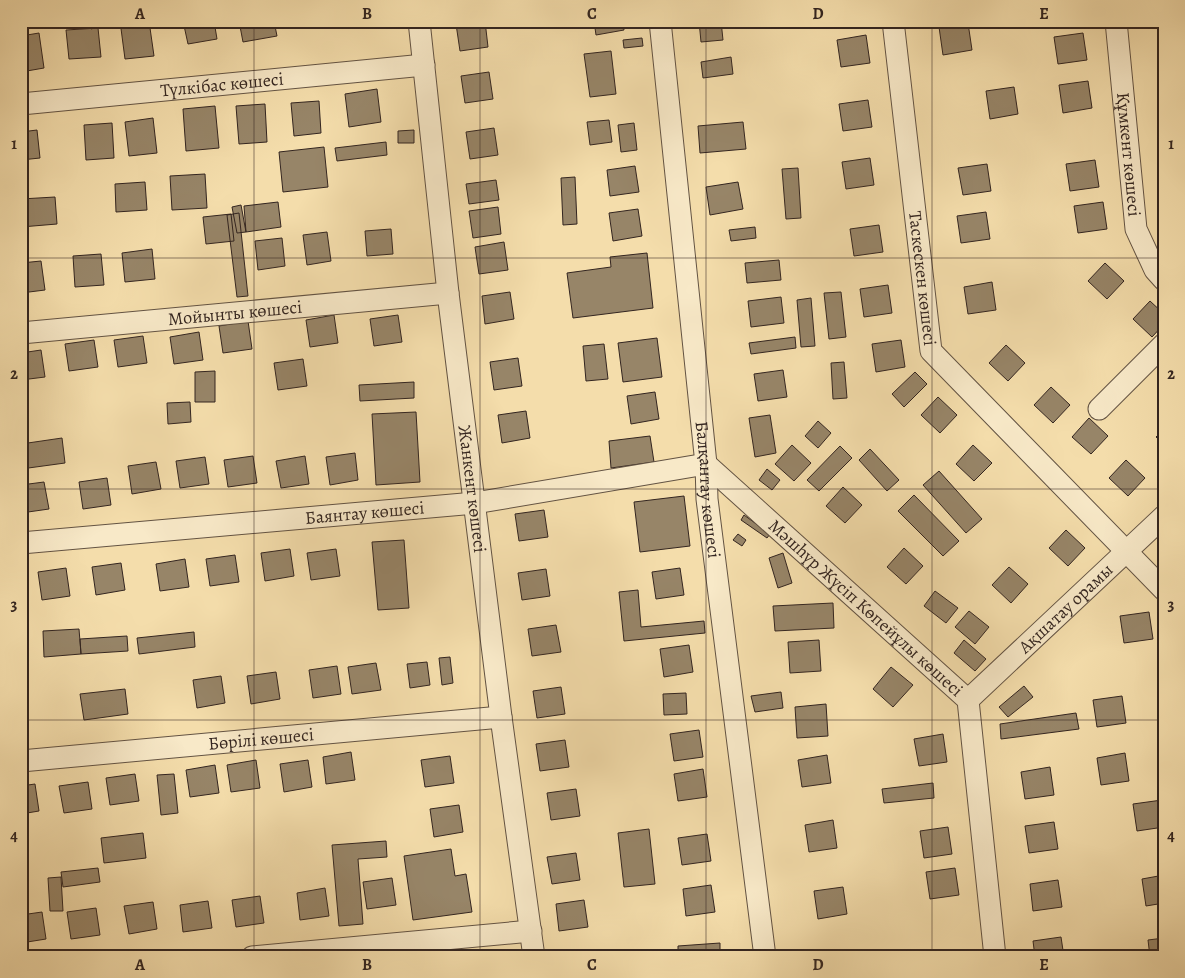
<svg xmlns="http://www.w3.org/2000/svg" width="1185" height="978" font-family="Alegreya,serif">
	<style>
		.building { fill: #978568; stroke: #332520 }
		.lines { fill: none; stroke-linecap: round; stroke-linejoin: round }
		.minor-casing { stroke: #635343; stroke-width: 23 }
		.minor { stroke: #f8e9c8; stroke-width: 21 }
		.grid { fill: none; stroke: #332520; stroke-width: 1; stroke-opacity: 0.55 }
		.labels { text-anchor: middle; stroke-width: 4.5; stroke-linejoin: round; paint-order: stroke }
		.street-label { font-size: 18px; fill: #332520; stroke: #f8e9c8 }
		.neatline { fill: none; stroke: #332520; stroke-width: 2 }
		.grid-label { font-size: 16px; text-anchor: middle; font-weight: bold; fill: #332520 }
	</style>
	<rect width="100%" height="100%" fill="#f4ddab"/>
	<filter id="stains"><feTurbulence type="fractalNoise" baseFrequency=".004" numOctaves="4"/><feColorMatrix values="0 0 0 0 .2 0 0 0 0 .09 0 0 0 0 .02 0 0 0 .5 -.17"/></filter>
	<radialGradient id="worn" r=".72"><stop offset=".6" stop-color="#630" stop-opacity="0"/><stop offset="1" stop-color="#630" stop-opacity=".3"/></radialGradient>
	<!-- building -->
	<path class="building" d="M21,21H46L47,23L21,26Z
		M89,21H107L108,24L91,29Z
		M120,21H149L154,56L125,59Z
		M183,21H214L217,39L188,44Z
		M239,21H274L277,36L243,42Z
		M475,21H485L488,47L460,51L456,24Z
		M594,21H623L624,30L596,35Z
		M699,21H721L723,40L701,42Z
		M1160,21H1164V40H1162Z
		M968,23L972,50L943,55L939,27Z
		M98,28L101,57L69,59L66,30Z
		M39,33L44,68L21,72V36Z
		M1083,33L1087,60L1058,64L1054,37Z
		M866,35L870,63L841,67L837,40Z
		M642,38L643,46L624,48L623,40Z
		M611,51L616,94L590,97L584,54Z
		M731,57L733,74L703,78L701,62Z
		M489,72L493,99L465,103L461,76Z
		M1088,81L1092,108L1063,113L1059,85Z
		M1014,87L1018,114L990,119L986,91Z
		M377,89L381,122L349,127L345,94Z
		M868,100L872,127L843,131L839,104Z
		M319,101L321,133L294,136L291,103Z
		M265,104L267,142L239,144L236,106Z
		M215,106L219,148L186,151L183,109Z
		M153,118L157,153L129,156L125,122Z
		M609,120L612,142L590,145L587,122Z
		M743,122L746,149L700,153L698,126Z
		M112,123L114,158L86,160L84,125Z
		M634,123L637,150L621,152L618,125Z
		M494,128L498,155L470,159L466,132Z
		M37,130L40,158L21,160V132Z
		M414,130V143H398V131Z
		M386,142L387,155L337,161L335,148Z
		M324,147L328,187L283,192L279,152Z
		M870,158L874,185L846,189L842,162Z
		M1095,160L1099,187L1070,191L1066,164Z
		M987,164L991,191L963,195L958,168Z
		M635,166L639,192L610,196L607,170Z
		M798,168L801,218L786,219L782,169Z
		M205,174L207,208L172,210L170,176Z
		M575,177L577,224L563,225L561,178Z
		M496,180L499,200L469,204L466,184Z
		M145,182L147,210L116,212L115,184Z
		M738,182L743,209L710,215L706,187Z
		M55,197L57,224L21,227V199Z
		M278,202L281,227L246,232L244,206Z
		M1103,202L1107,229L1078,233L1074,206Z
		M241,205L246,232L237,233L232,207Z
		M498,207L501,234L473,238L469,211Z
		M638,209L642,236L613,241L609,213Z
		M986,212L990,239L961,243L957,216Z
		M239,213L248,296L237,297L227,215Z
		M231,214L234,241L206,244L203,217Z
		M879,225L883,252L854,256L850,229Z
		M755,227L756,238L731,241L729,230Z
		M391,229L393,254L367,256L365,231Z
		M327,232L331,261L307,265L303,235Z
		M282,238L285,266L258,270L255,241Z
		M504,242L508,270L479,274L475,247Z
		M152,249L155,279L125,282L122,253Z
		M647,253L653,308L573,318L567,273L611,267L610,257Z
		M101,254L104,285L75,287L73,256Z
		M779,260L781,280L747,283L745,263Z
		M41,261L45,290L21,293V263Z
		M1105,263L1124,281L1107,299L1088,281Z
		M992,282L996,310L968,314L964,287Z
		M888,285L892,313L864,317L860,289Z
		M510,292L514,319L485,324L482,296Z
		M841,292L846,337L829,339L824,293Z
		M781,297L784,323L751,327L748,301Z
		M811,298L815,346L801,347L797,300Z
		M1150,301L1164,314V324L1152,337L1133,319Z
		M334,315L338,343L310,347L306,320Z
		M398,315L402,342L374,346L370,319Z
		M248,321L252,349L223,353L219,326Z
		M199,332L203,360L174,364L170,337Z
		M143,336L147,363L118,367L114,340Z
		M795,337L796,348L751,354L749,343Z
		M657,338L662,377L623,382L618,343Z
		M94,340L98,367L69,371L65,344Z
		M901,340L905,367L876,372L872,344Z
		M604,344L608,379L586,381L583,346Z
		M1006,345L1025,363L1008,381L989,363Z
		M41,350L45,377L21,380V353Z
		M518,358L522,386L494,390L490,362Z
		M303,359L307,386L278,390L274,363Z
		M844,362L847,398L833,399L831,363Z
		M783,370L787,397L758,401L754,374Z
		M215,371V402H195V372Z
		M915,372L927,384L904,407L892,394Z
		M414,382V398L360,401L359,385Z
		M1051,387L1070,405L1053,423L1034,405Z
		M655,392L659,419L631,424L627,396Z
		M938,397L957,415L940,433L921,415Z
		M190,402L191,422L168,424L167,403Z
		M526,411L530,438L502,443L498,415Z
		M416,412L420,482L376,485L372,414Z
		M770,415L776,453L755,457L749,418Z
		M1089,418L1108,436L1091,454L1072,437Z
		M818,421L831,433L818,448L805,436Z
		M1164,429V444L1156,437Z
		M650,436L654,462L611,468L609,441Z
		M62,438L65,463L21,469V444Z
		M792,445L811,463L794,481L775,464Z
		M973,445L992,463L974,481L956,464Z
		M840,446L852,458L819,491L807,480Z
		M870,449L899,480L887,491L859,460Z
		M355,453L358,480L330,485L326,457Z
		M253,456L257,483L228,487L224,460Z
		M305,456L309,484L281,488L276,461Z
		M205,457L209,484L180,488L176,461Z
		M1126,460L1145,478L1128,496L1109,478Z
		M156,462L161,489L132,494L128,466Z
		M767,469L780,480L772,490L759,480Z
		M939,471L982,519L966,533L923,485Z
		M107,478L111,505L83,509L79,482Z
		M44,482L49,509L21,513V485Z
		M843,487L862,505L845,523L826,506Z
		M914,495L959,541L943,556L898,511Z
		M684,496L690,546L640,552L634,502Z
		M544,510L548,537L519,541L515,514Z
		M744,515L770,534L767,538L741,520Z
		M1066,530L1085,548L1068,566L1049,548Z
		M738,534L746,540L742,546L733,540Z
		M404,540L409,608L378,610L372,542Z
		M904,548L923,566L906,584L887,567Z
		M290,549L294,576L265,581L261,553Z
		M336,549L340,576L311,580L307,553Z
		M783,553L792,583L778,588L769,558Z
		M235,555L239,582L210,586L206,559Z
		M185,559L189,587L160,591L156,564Z
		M121,563L125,590L96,595L92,567Z
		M1009,567L1028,584L1011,603L992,585Z
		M66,568L70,596L42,600L38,572Z
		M680,568L684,595L656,599L652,572Z
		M546,569L550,596L522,600L518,573Z
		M21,580L24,603H21Z
		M638,590L641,627L704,621L705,633L624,641L619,592Z
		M935,591L958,608L946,623L924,606Z
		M833,603L834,628L775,631L773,606Z
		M969,611L989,627L975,644L955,627Z
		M1149,612L1153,639L1124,643L1120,616Z
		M556,625L561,652L532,656L528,629Z
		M79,629L81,654L44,657L43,631Z
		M194,632L195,647L139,654L137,638Z
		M127,636L128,651L81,654L80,639Z
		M819,640L821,671L790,673L788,642Z
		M964,640L986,659L975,671L954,653Z
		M689,645L693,672L664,677L660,649Z
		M450,657L453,683L442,685L439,658Z
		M427,662L430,685L410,688L407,664Z
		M376,663L381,690L352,694L348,667Z
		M337,666L341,694L313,698L309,670Z
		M891,667L913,685L893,707L873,689Z
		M276,672L280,699L251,704L247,676Z
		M221,676L225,703L197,708L193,680Z
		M1024,686L1033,697L1008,717L999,707Z
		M561,687L565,714L537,718L533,691Z
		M125,689L128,714L84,720L80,694Z
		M781,692L783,708L755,712L751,696Z
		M686,693L687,714L664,715L663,694Z
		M1122,696L1126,723L1097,727L1093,700Z
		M826,704L828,736L797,738L795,707Z
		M1076,713L1079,729L1001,739L1000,724Z
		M699,730L703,757L674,761L670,734Z
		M943,734L947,762L919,766L914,739Z
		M565,740L569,767L540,771L536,744Z
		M351,752L355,780L326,784L323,757Z
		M1125,753L1129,781L1101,785L1097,758Z
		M827,755L831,783L802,787L798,760Z
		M450,756L454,783L425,787L421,760Z
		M256,760L260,788L231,792L227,765Z
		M308,760L312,787L284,792L280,764Z
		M215,765L219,793L190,797L186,770Z
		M1050,767L1054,795L1025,799L1021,772Z
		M703,769L707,797L678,801L674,774Z
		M135,774L139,801L110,805L106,778Z
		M174,774L178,813L161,815L157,775Z
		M88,782L92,809L64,813L59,786Z
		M933,783L934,798L884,803L882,789Z
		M35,784L39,811L21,814V786Z
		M576,789L580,816L551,820L547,793Z
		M1162,800L1164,827L1137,831L1133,804Z
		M459,805L463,832L434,837L430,809Z
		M833,820L837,848L809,852L805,825Z
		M1054,822L1058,849L1029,853L1025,826Z
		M948,827L952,854L924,858L920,831Z
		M649,829L655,884L624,887L618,833Z
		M143,833L146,858L104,863L101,838Z
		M707,834L711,861L682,865L678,838Z
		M386,841L387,857L358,859L363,924L339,926L332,845Z
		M451,849L455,876L466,874L472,912L413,920L404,856Z
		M576,853L580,880L552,884L547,857Z
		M98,868L100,882L63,887L61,872Z
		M955,868L959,895L930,899L926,872Z
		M1164,875V903L1146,906L1142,879Z
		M61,877L63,911H50L48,878Z
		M392,878L396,905L367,909L363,882Z
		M1058,880L1062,907L1033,911L1030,884Z
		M711,885L715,912L686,916L683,889Z
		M843,887L847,914L818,919L814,891Z
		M325,888L329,916L300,920L297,893Z
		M260,896L264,923L236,927L232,900Z
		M584,900L588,927L559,931L556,904Z
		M208,901L212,928L183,932L180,905Z
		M153,902L157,929L129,934L124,906Z
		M96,908L100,935L71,939L67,912Z
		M42,912L46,939L21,943V915Z
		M1061,937L1064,957H1035L1033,941Z
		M1164,938V957H1150L1148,940Z
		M720,943V957H678V946Z
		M957,950L958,957H928V954Z"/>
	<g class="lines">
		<!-- minor casing -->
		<g class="minor-casing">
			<g id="minor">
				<path id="s1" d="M419,21L448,293L501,717L534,957"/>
				<path id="s2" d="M660,21L706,464L707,499L765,957"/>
				<path id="s3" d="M893,21L931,351L1164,590"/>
				<path id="s4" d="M1116,21L1136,229L1155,270L1164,280"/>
				<path id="s5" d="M21,104L424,65"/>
				<path id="s6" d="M21,333L448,293"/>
				<path d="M1099,409L1164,344"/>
				<path id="s7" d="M21,543L475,503L706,464L968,700L995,957"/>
				<path id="s8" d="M968,700L1164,516"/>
				<path id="s9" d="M21,761L501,717"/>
				<path d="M252,957L531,931"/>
			</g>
		</g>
		<!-- minor -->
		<use href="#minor" class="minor"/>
	</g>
	<!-- grid -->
	<path class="grid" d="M254,21V957M480,21V957M706,21V957M932,21V957M21,258H1164M21,489H1164M21,720H1164"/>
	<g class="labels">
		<!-- street labels -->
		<g class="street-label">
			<text dy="6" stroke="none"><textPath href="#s5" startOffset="202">Түлкібас көшесі</textPath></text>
			<text dy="6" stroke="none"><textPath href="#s4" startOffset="134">Құмкент көшесі</textPath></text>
			<text dy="6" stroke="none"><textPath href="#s3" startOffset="259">Таскескен көшесі</textPath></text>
			<text dy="6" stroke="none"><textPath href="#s6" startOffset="215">Мойынты көшесі</textPath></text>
			<text dy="6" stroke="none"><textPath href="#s1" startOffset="471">Жанкент көшесі</textPath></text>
			<text dy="6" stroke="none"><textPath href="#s2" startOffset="471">Балқантау көшесі</textPath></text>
			<text dy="6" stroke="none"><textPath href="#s7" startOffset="345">Баянтау көшесі</textPath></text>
			<text dy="6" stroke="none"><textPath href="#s7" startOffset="905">Мәшһүр Жүсіп Көпейұлы көшесі</textPath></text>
			<text dy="6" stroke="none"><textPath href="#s8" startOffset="134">Ақшатау орамы</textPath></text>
			<text dy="6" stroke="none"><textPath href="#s9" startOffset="241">Бөрілі көшесі</textPath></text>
		</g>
	</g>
	<!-- margin -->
	<rect width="1185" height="978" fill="none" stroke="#f4ddab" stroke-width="55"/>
	<rect x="28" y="28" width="1130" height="922" class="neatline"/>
	<g class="grid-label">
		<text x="140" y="19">A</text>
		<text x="367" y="19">B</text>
		<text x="592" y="19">C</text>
		<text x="818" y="19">D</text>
		<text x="1044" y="19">E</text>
		<text x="14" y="149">1</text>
		<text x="1171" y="149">1</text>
		<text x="14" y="379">2</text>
		<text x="1171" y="379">2</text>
		<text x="14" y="610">3</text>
		<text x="1171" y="610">3</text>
		<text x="14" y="841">4</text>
		<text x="1171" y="841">4</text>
		<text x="140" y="970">A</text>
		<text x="367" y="970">B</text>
		<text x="592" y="970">C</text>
		<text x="818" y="970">D</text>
		<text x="1044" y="970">E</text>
	</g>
	<rect width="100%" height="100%" filter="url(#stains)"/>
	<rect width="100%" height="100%" fill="url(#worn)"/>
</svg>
